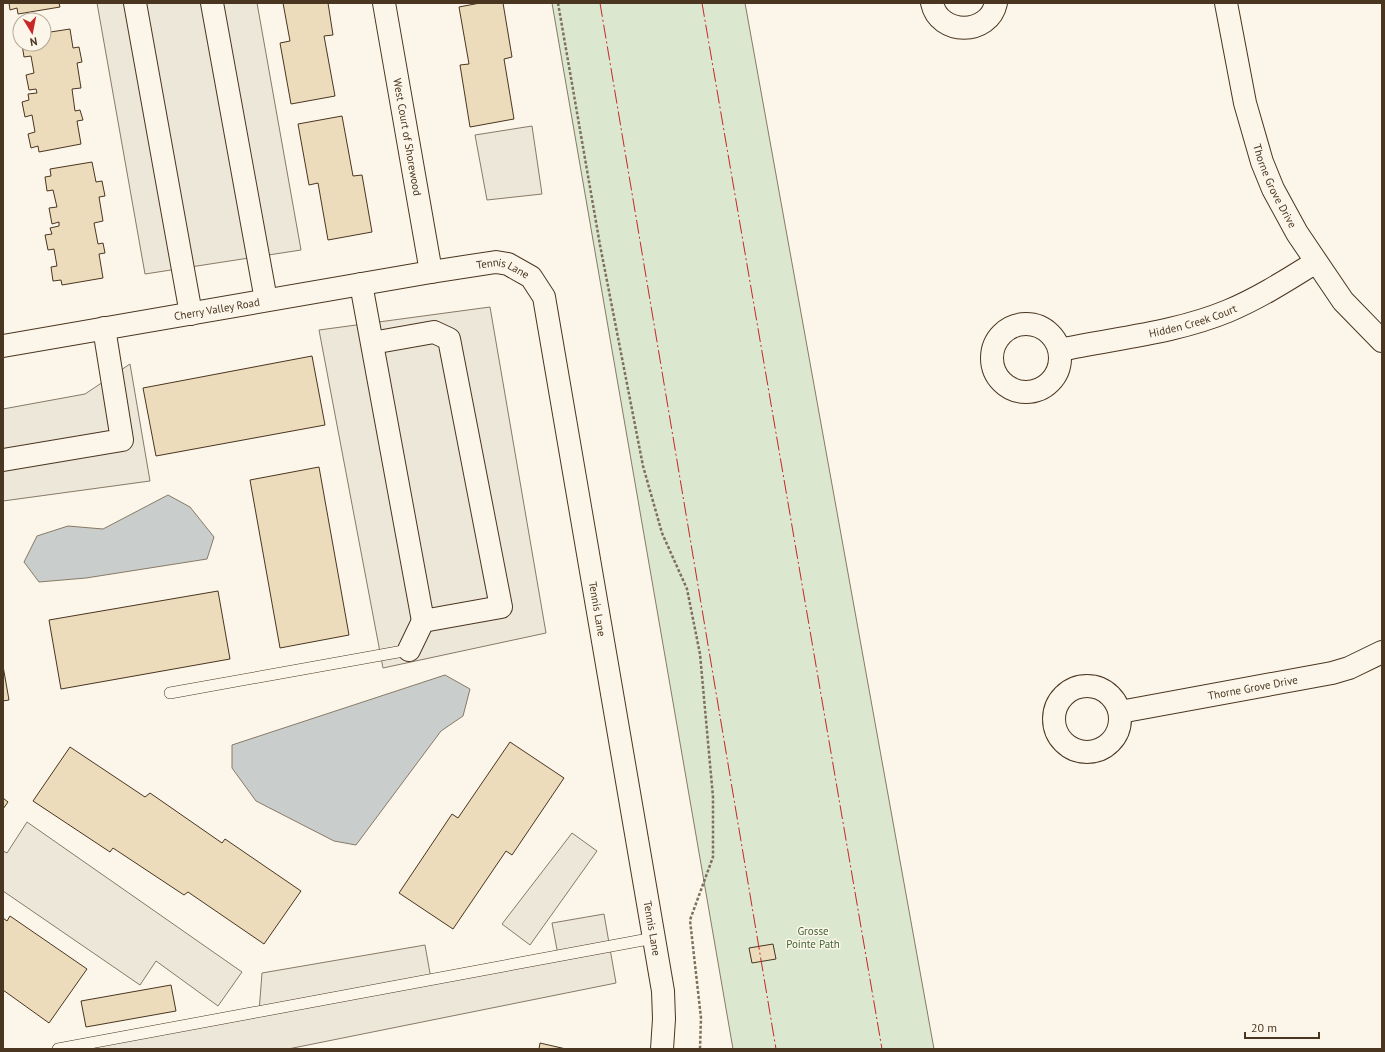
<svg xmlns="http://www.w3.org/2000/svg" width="1385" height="1052" font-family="'PT Sans',sans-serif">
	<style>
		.green { fill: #dce7d0; stroke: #887966 }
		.parking { fill: #ede7d9; stroke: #887966 }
		.water { fill: #c9cecd; stroke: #887966 }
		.building { fill: #ecdcbc; stroke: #4a3520 }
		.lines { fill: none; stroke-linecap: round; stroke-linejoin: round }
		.service-casing { stroke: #4a3520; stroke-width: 12 }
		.minor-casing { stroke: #4a3520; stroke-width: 24 }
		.path { stroke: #7f6f5c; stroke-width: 2.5; stroke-dasharray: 3 2; stroke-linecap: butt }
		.service { stroke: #fbf6e9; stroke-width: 11 }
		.minor { stroke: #fbf6e9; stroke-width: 22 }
		.power { stroke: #c62828; stroke-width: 1; stroke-dasharray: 14 3 2 3; stroke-linecap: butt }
		.labels { text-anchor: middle; stroke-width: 3; stroke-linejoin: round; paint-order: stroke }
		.street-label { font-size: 11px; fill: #4a3520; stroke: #fbf6e9 }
		.park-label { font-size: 11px; fill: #436837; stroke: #fbf6e9 }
	</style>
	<rect width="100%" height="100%" fill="#fbf6e9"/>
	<!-- green -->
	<path class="green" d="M552,3H745L934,1049H733Z"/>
	<!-- parking -->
	<path class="parking" d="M97,3H257L301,250L145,274Z
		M532,126L542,194L487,200L475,135Z
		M490,307L546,633L383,668L319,330Z
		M130,364L150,481L3,501V409L85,394Z
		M27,822L242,972L218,1006L156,961L140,985L3,891V851L7,853Z
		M572,833L597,851L530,945L502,924Z
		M604,914L616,983L288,1049H58L259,1012L262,973L425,945L431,979L558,955L552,923Z"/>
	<!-- water -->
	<path class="water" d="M168,495L190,507L214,537L207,559L86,578L39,582L24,562L37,536L68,526L103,529Z
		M445,675L470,689L463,716L441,731L356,845L334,841L256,801L232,768V745Z"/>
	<!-- building -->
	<path class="building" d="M9,3H59L60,7L18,14L17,8L10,10Z
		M283,3H328L333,35L324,36L335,96L291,104L280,43L290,41Z
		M480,3H503L512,57L504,59L514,119L470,127L460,65L469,64L459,7Z
		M70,29L73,48L79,47L82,62L77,63L81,88L72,89L75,111L80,110L83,120L77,121L81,144L39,152L38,146L31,148L28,134L35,132L32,115L25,117L22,102L29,100L28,94L37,93L36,89L29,90L26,75L34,73L31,56L24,57L22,44H44V33Z
		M342,116L353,176L362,175L372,232L328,240L318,183L309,185L298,124Z
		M92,162L96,182L102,181L105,196L99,197L103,221L94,223L98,244L103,243L105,253L99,254L103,278L62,285L61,280L53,281L51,267L57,266L54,249L48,250L45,235L52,234L50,228L59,226V222L52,224L49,208L57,207L53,190L47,191L45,177L51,176L50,169Z
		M312,356L325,425L156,456L143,388Z
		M319,467L349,635L280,648L250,480Z
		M218,591L230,659L61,689L49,620Z
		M3,666L9,700L3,701Z
		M510,742L564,778L512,855L506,851L453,929L399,893L452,814L458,818Z
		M70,747L145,797L150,793L222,843L225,839L301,891L264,944L188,892L184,895L113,848L110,852L33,801Z
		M3,798L8,802L3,809Z
		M10,916L87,969L49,1023L3,990V918L7,921Z
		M773,944L776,959L752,963L749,948Z
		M171,985L176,1011L86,1027L81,1001Z
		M540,1043L566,1049H539Z"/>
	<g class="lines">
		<!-- service casing -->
		<g class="service-casing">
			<path id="service" d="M170,693L409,650
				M58,1049L654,938"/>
		</g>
		<!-- minor casing -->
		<g class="minor-casing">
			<g id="minor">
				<path d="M135,3L191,314"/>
				<path d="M212,3L266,300"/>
				<path id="s1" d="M384,3L431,272"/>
				<path d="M932,3C939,36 989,36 996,3"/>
				<path id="s2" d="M1226,3L1245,103L1262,162L1273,189L1297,233L1343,301L1382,341"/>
				<path d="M361,284L423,621L501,607L449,339L434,332L372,343"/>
				<circle cx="1026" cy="358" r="34"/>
				<path id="s3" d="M3,346L431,272L496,262L508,264L531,277L544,297L663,991L664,1019L662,1049"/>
				<path id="s4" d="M1060,350C1116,338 1175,333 1228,311C1259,298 1287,280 1316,262"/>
				<path d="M3,460L122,440L104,328"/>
				<path d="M409,650L423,621"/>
				<circle cx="1087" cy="719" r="33"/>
				<path id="s5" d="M1120,712L1332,673L1349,668L1382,652"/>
			</g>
		</g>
		<!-- path -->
		<path class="path" d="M558,3L600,245L643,466L662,533L687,589L700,654L713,797V857L690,920L701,1018L700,1049"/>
		<!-- service -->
		<use href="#service" class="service"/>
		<!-- minor -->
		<use href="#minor" class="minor"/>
		<!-- power -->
		<path class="power" d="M600,3L776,1049
			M702,3L882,1049"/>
	</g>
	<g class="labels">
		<!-- street labels -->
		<g class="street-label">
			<text dy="4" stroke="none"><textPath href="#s1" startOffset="136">West Court of Shorewood</textPath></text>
			<text dy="4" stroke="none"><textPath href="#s2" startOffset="190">Thorne Grove Drive</textPath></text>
			<text dy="4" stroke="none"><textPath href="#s3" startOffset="508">Tennis Lane</textPath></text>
			<text dy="4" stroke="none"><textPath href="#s3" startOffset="217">Cherry Valley Road</textPath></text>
			<text dy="4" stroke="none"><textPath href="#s4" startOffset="136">Hidden Creek Court</textPath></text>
			<text dy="4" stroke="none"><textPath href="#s3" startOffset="879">Tennis Lane</textPath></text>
			<text dy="4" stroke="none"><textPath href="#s5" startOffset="135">Thorne Grove Drive</textPath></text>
			<text dy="4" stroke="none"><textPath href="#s3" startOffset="1203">Tennis Lane</textPath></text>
		</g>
		<!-- park labels -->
		<g class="park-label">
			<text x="813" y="935">Grosse<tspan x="813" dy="13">Pointe Path</tspan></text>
		</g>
	</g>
	<!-- border -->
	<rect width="1385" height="1052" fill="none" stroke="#4a3520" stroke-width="8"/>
	<!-- north arrow -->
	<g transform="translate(32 32) rotate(170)"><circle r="19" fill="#fbf6e9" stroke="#b4a999"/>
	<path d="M0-3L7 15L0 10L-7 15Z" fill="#c62828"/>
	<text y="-6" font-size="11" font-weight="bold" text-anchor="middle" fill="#4a3520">N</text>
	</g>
	<!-- scale -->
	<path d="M1245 1032v6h74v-6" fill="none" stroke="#4a3520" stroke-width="2"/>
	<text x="1251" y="1032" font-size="12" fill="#4a3520" stroke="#fbf6e9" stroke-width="3" paint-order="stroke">20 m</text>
</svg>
